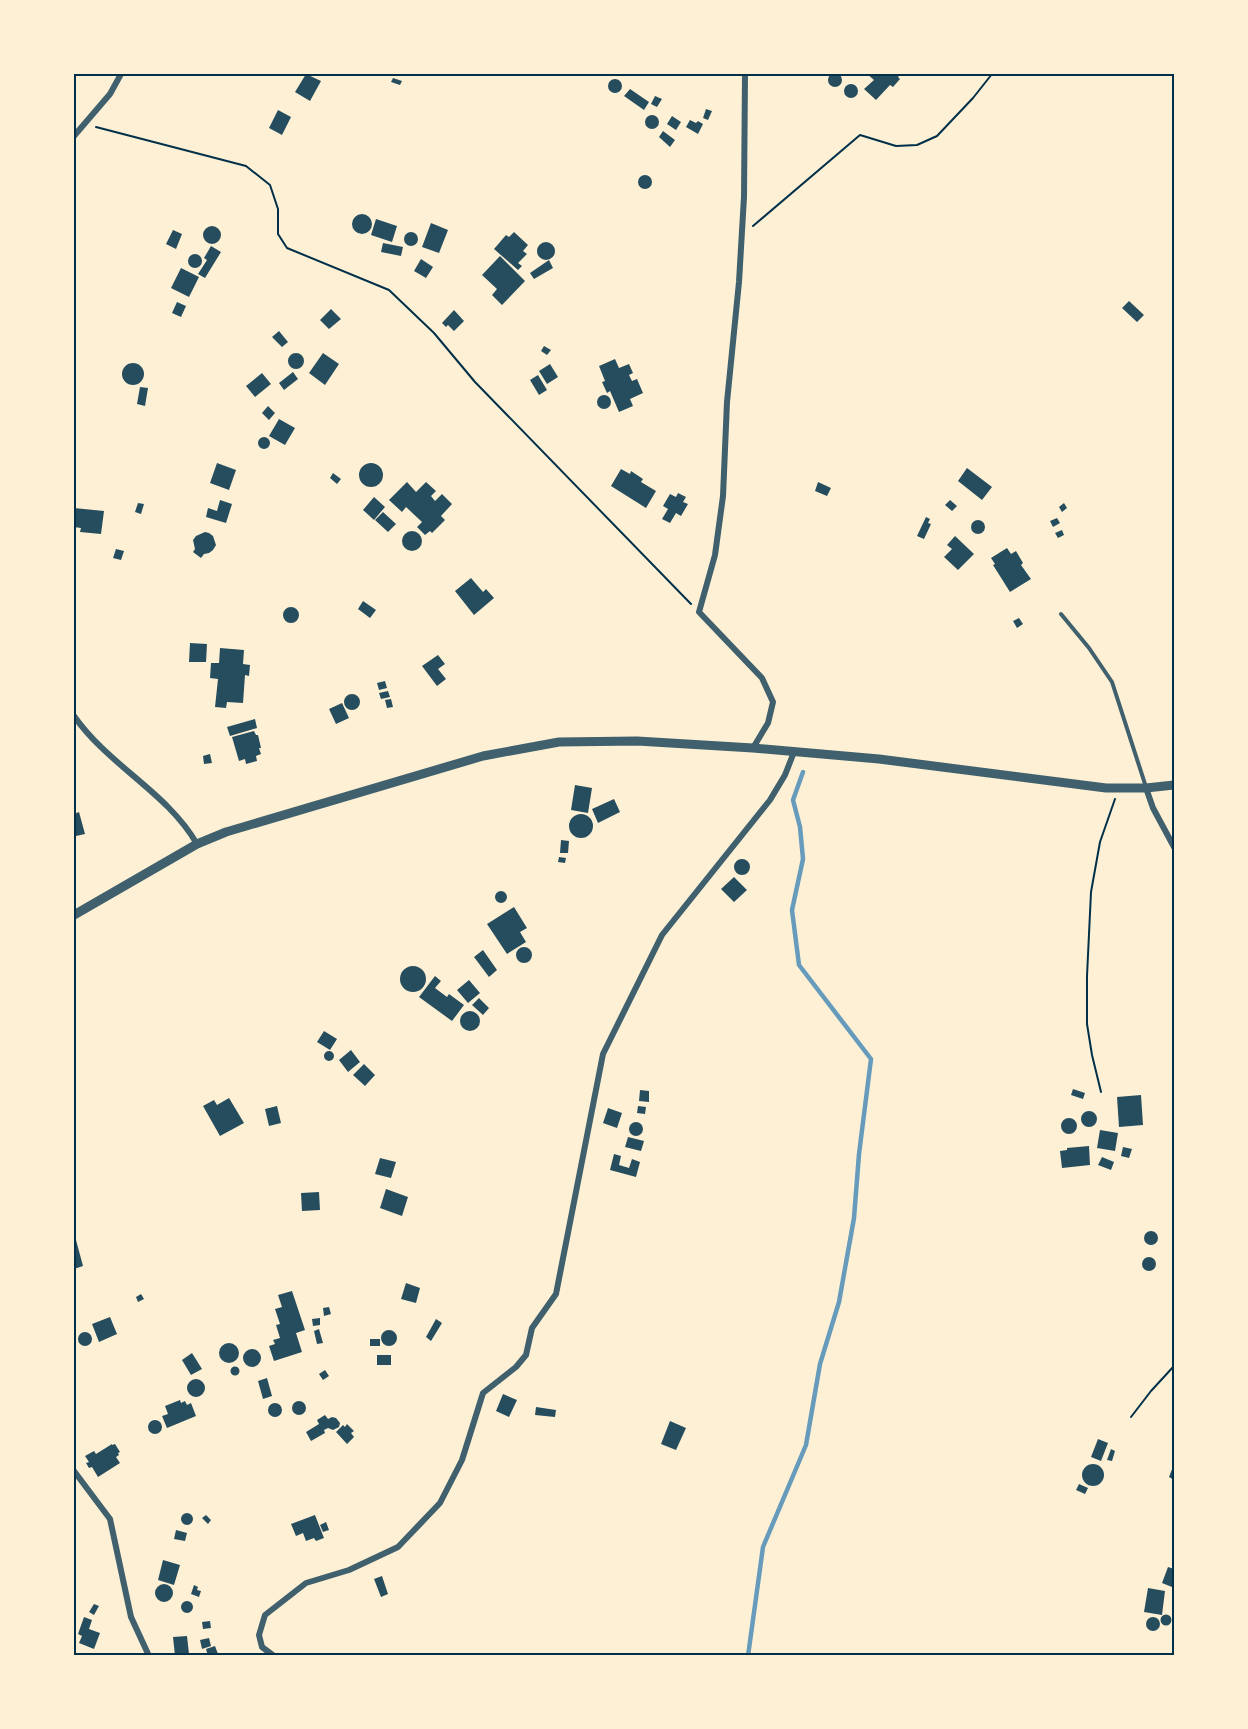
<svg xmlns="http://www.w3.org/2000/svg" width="1248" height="1729" font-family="Jost,sans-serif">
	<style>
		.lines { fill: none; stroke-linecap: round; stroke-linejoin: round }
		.stream { stroke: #669bbc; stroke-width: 4.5 }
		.building { fill: #264d5e }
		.path { stroke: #003049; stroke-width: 2 }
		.service { stroke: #3f606c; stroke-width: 4 }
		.minor { stroke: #3f606c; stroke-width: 6 }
		.tertiary { stroke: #3f606c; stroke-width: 9 }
		.neatline { fill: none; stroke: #003049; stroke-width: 2 }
	</style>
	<rect width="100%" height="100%" fill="#fdf0d5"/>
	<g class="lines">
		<!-- stream -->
		<path class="stream" d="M748,1656L763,1547L806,1445L820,1364L839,1302L854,1218L859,1154L871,1059L799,965L792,910L803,859L800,827L793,800L803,772"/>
	</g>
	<!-- building -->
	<path class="building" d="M828 80a7 7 0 1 1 14 0a7 7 0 1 1-14 0Z
		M306,74L321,81L310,101L295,92Z
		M867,74H901L898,77L900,79L893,87L890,85L876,100L864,89L874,80Z
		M393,78L402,81L400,85L391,82Z
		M608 86a7 7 0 1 1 14 0a7 7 0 1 1-14 0Z
		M844 91a7 7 0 1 1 14 0a7 7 0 1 1-14 0Z
		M630,89L649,102L644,110L624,96Z
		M655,96L662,99L657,107L651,104Z
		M706,109L712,111L708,120L703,118Z
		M278,110L291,117L282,135L269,128Z
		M645 122a7 7 0 1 1 14 0a7 7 0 1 1-14 0Z
		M672,116L681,122L676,130L667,124Z
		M690,120L696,123L698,121L703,124L698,134L686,127Z
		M663,131L675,140L670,147L659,137Z
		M638 182a7 7 0 1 1 14 0a7 7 0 1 1-14 0Z
		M352 224a10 10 0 1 1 20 0a10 10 0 1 1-20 0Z
		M376,219L397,226L392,242L371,235Z
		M431,223L448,230L439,253L422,247Z
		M203 235a9 9 0 1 1 18 0a9 9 0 1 1-18 0Z
		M173,230L182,234L176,249L166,244Z
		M404 239a7 7 0 1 1 14 0a7 7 0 1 1-14 0Z
		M514,232L528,245L523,251L527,254L518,263L522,266L518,270L494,249L506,235L509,237Z
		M537 251a9 9 0 1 1 18 0a9 9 0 1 1-18 0Z
		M383,243L403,247L401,256L381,252Z
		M211,246L221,252L205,278L198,274L207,260L204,258Z
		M188 261a7 7 0 1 1 14 0a7 7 0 1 1-14 0Z
		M500,256L525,281L502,305L492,295L497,289L482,275Z
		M421,259L433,267L426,278L414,271Z
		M549,260L553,268L534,279L530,273Z
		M181,268L199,277L189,297L171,288Z
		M1129,301L1144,315L1137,322L1122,308Z
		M177,302L186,306L181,317L172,313Z
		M331,309L341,319L329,329L320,320Z
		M454,310L464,321L454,331L448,325L446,327L442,323Z
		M279,331L288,342L282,347L272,337Z
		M544,346L551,350L547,355L541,351Z
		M288 361a8 8 0 1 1 16 0a8 8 0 1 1-16 0Z
		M323,353L339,364L325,385L309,373Z
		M615,359L619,368L629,364L633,373L629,375L632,381L637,379L643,393L630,399L633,406L619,412L610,391L607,393L602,382L605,381L599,366Z
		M122 374a11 11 0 1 1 22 0a11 11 0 1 1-22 0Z
		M550,364L558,377L547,384L539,371Z
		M293,372L298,379L284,390L279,383Z
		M262,373L271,384L255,397L246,386Z
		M538,375L547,390L539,395L530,380Z
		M140,387L148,388L145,406L137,404Z
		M597 402a7 7 0 1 1 14 0a7 7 0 1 1-14 0Z
		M268,406L275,413L269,420L262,413Z
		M279,419L295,428L285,445L269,436Z
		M258 443a6 6 0 1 1 12 0a6 6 0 1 1-12 0Z
		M217,463L236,470L229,490L210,483Z
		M359 475a12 12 0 1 1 24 0a12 12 0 1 1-24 0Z
		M967,468L992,487L982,500L958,481Z
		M621,469L630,474L631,471L643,479L641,482L656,491L646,508L611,486Z
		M333,473L341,479L337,484L330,478Z
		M407,482L416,492L426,482L436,491L431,496L435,501L442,494L452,504L441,516L445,520L432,533L430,531L425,535L417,527L422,522L406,507L402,512L389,500Z
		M818,482L831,488L827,496L815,491Z
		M678,493L686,497L683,502L688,504L681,516L676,513L670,523L662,519L668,509L663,506L670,494L676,497Z
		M374,497L385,507L374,520L363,510Z
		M220,500L232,504L226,523L206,517L208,508L217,511Z
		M950,500L957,506L952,511L945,505Z
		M138,503L144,504L141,514L135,512Z
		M1064,503L1067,508L1062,512L1059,507Z
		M74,508L104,511L101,534L80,532L81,528L74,527Z
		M383,512L396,524L388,532L375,520Z
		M926,517L930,519L928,523L931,524L924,539L917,536Z
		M1057,518L1060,523L1053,527L1050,521Z
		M971 527a7 7 0 1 1 14 0a7 7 0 1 1-14 0Z
		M1062,530L1064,535L1058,538L1055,533Z
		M402 541a10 10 0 1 1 20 0a10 10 0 1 1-20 0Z
		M205,532L209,533L213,536L216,545L213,550L209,553L204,554L201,558L193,552L195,549L193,540L196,536Z
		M955,536L974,554L958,570L944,557L952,549L947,545Z
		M1007,548L1011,554L1016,551L1023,563L1021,565L1031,579L1010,592L993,565L995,564L991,558Z
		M116,549L124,551L121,560L113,558Z
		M471,578L483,592L486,589L494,598L474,615L455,591Z
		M363,601L376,610L370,618L358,609Z
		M283 615a8 8 0 1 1 16 0a8 8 0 1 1-16 0Z
		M1019,618L1023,624L1017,628L1013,621Z
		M190,643L207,644L206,662H189Z
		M220,648L244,650L243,664L250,665L249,676L245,675L243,703L227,702L226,708L215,707L218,679L210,678L211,663H219Z
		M438,655L445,664L438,669L446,679L437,686L422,666Z
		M385,681L387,688L379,690L377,683Z
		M388,691L390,697L381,699L379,693Z
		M344 702a8 8 0 1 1 16 0a8 8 0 1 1-16 0Z
		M391,699L393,707L387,708L385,700Z
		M342,703L349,718L336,724L329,709Z
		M255,719L257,728L230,736L227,727Z
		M254,731L256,735H258L261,748H259L261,754L256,756L257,761L246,764L245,759L239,761L232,737Z
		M210,754L212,763L204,764L203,756Z
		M575,785L592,788L588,813L571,810Z
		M614,799L620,812L598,823L592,809Z
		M79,812L85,834L76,836L74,827V814Z
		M569 826a12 12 0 1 1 24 0a12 12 0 1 1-24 0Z
		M561,840L569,841L568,853H560Z
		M559,857L566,858L565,863L558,862Z
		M734 867a8 8 0 1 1 16 0a8 8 0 1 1-16 0Z
		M734,877L747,890L734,902L721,889Z
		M495 897a6 6 0 1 1 12 0a6 6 0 1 1-12 0Z
		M514,907L527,928L520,932L526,942L507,954L487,924Z
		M516 955a8 8 0 1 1 16 0a8 8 0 1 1-16 0Z
		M483,950L497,970L489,977L474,957Z
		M400 979a13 13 0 1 1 26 0a13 13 0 1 1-26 0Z
		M435,976L441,981L435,988L447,997L449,994L464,1005L452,1021L419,997Z
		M469,980L480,993L468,1003L457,990Z
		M479,998L489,1008L483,1015L472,1005Z
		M460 1021a10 10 0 1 1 20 0a10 10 0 1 1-20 0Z
		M324,1031L337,1039L330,1050L317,1042Z
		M351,1050L360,1062L348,1072L339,1060Z
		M324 1056a5 5 0 1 1 10 0a5 5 0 1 1-10 0Z
		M364,1064L375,1075L365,1086L353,1075Z
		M1073,1089L1085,1093L1083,1099L1071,1095Z
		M640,1090L649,1091V1102L639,1101Z
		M1141,1095L1143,1125L1119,1127L1117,1097Z
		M229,1098L244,1123L220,1136L203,1106L214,1100L217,1105Z
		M277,1106L281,1123L269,1126L265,1109Z
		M638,1106L646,1107L645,1114L637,1113Z
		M608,1108L622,1113L617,1128L603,1123Z
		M1081 1119a8 8 0 1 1 16 0a8 8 0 1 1-16 0Z
		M1061 1126a8 8 0 1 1 16 0a8 8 0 1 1-16 0Z
		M629 1129a7 7 0 1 1 14 0a7 7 0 1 1-14 0Z
		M1100,1130L1118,1133L1115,1151L1097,1148Z
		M628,1137L644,1141L641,1151L625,1147Z
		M1089,1146L1090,1165L1062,1168L1060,1151L1067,1150V1148Z
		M1123,1147L1132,1149L1129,1158L1121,1156Z
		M614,1154L621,1156L619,1165L629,1168L632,1159L640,1162L636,1177L610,1170Z
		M1102,1157L1114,1162L1111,1170L1098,1165Z
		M380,1158L396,1162L391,1178L375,1174Z
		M386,1189L408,1197L402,1216L380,1208Z
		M319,1192L320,1210L302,1211L301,1193Z
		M1144 1238a7 7 0 1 1 14 0a7 7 0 1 1-14 0Z
		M74,1240H76L83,1266L74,1269Z
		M1142 1264a7 7 0 1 1 14 0a7 7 0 1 1-14 0Z
		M406,1283L420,1288L416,1303L401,1299Z
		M292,1291L305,1330L296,1333L302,1352L274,1361L269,1346L275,1344L273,1340L280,1338L276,1325L280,1324L275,1309L282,1307L278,1295Z
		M141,1294L144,1299L138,1302L136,1297Z
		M329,1307L331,1314L324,1316L323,1308Z
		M110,1317L117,1334L99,1342L92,1324Z
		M320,1318V1325L313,1326L312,1319Z
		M436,1319L442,1323L431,1341L426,1337Z
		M319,1329L323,1343L317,1344L314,1331Z
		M381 1338a8 8 0 1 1 16 0a8 8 0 1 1-16 0Z
		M78 1339a7 7 0 1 1 14 0a7 7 0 1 1-14 0Z
		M370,1339H380V1346H370Z
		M219 1353a10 10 0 1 1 20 0a10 10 0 1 1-20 0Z
		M243 1358a9 9 0 1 1 18 0a9 9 0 1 1-18 0Z
		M192,1353L202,1369L191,1375L182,1360Z
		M377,1355H391V1365H377Z
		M230.5 1371a4.5 4.5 0 1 1 9 0a4.5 4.5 0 1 1-9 0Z
		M325,1370L329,1376L323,1380L319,1374Z
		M267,1378L272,1396L263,1399L258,1381Z
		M187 1388a9 9 0 1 1 18 0a9 9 0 1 1-18 0Z
		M503,1394L517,1400L509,1417L496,1411Z
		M180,1400L181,1403L185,1401L187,1405L191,1403L196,1416L167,1428L162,1416L168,1414L165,1406Z
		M292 1408a7 7 0 1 1 14 0a7 7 0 1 1-14 0Z
		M268 1410a7 7 0 1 1 14 0a7 7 0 1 1-14 0Z
		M536,1407L556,1410L555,1417L535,1415Z
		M325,1415L328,1419L332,1417L336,1418L340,1423L339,1427L333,1430L328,1428L324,1430L325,1433L311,1441L306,1432L319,1424L317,1420Z
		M148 1427a7 7 0 1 1 14 0a7 7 0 1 1-14 0Z
		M670,1421L686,1428L676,1450L661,1444Z
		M347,1424L354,1431L351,1433L354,1437L347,1444L336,1432L343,1425L345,1427Z
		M1098,1439L1108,1443L1101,1461L1091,1457Z
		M112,1444V1445L115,1444L120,1452L118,1453L119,1455L116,1457L120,1463L98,1477L92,1467L89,1468L86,1463L89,1462L85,1456L94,1451L96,1454Z
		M1111,1449L1115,1451L1112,1461L1107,1460Z
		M1082 1475a11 11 0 1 1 22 0a11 11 0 1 1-22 0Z
		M1174,1464V1480L1169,1477Z
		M1079,1484L1088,1488L1085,1494L1076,1490Z
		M181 1519a6 6 0 1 1 12 0a6 6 0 1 1-12 0Z
		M206,1515L211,1520L208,1524L202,1518Z
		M315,1515L324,1538L316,1541L314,1538L306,1541L303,1533L296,1536L291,1524Z
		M326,1522L329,1530L323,1532L320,1525Z
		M176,1530L187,1533L185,1541L174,1539Z
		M163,1560L180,1565L174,1585L158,1580Z
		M1168,1567L1174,1569V1581L1172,1587L1162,1583Z
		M382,1576L388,1594L381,1597L374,1579Z
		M155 1593a9 9 0 1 1 18 0a9 9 0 1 1-18 0Z
		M194,1585L198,1587L197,1590L201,1591L199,1597L191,1594Z
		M1148,1588L1165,1591L1162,1615L1144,1612Z
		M181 1607a6 6 0 1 1 12 0a6 6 0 1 1-12 0Z
		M94,1604L99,1606L94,1615L89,1612Z
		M1160.5 1620a5.5 5.5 0 1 1 11 0a5.5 5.5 0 1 1-11 0Z
		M1146 1624a7 7 0 1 1 14 0a7 7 0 1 1-14 0Z
		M84,1617L92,1620L89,1629L100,1633L94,1649L79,1643L82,1636L78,1634Z
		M210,1621L211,1628L203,1629L202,1622Z
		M187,1636L189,1654L175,1656L173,1637Z
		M209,1638L211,1646L202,1649L200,1640Z
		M215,1646L218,1654L208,1656L206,1649Z"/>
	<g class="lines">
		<!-- path -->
		<path class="path" d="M96,127L246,166L270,185L278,209V234L287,248L389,290L434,333L475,382L691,604
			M753,226L860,135L896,146L917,145L937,136L973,98L992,74
			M1101,1092L1092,1055L1087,1024V976L1091,892L1100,842L1115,799
			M1131,1417L1151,1391L1174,1366"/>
		<!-- service -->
		<path class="service" d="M1061,614L1089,648L1112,682L1146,787"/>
		<!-- minor -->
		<path class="minor" d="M745,74L744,197L739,282L727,402L723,496L715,555L699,612L762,678L773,702L768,723L753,748
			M74,136L110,94L121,74
			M74,716C109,766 167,792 197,844
			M1146,788L1153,808L1174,847
			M74,1471L110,1519L131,1617L149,1656
			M274,1656L262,1647L259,1635L265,1615L306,1583L349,1570L398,1547L440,1503L462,1460L483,1393L516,1367L526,1355L532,1328L556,1294L603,1054L662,935L770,800L785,775L794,752"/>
		<!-- tertiary -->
		<path class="tertiary" d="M74,915L197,844L226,832L483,756L559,742L637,741L753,748L879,759L1106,788H1146L1174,785"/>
	</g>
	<!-- border -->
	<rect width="1248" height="1729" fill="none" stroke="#fdf0d5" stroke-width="150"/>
	<rect x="75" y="75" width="1098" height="1579" class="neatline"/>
</svg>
